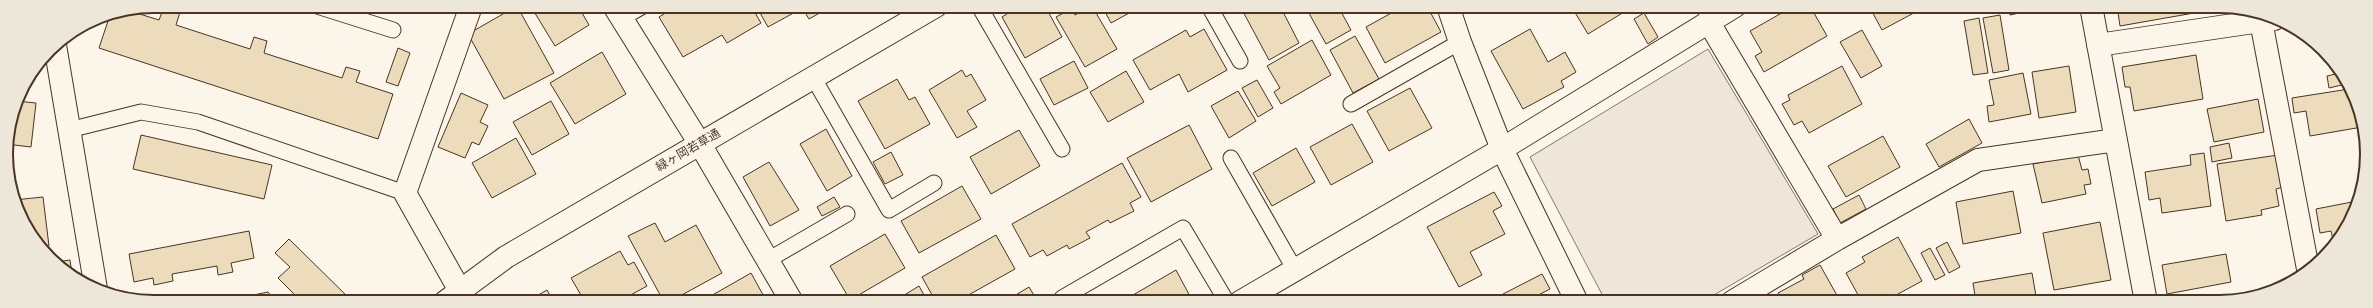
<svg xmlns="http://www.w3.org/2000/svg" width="2373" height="308" font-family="'DM Sans','Noto Sans JP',sans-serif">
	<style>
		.green { fill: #ede6d9; stroke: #887966 }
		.building { fill: #ecdcbc; stroke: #4a3520 }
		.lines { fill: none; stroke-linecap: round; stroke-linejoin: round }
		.lane-casing { stroke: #4a3520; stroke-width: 17 }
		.street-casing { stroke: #4a3520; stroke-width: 24 }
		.secondary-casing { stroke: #4a3520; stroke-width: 24 }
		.lane { stroke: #fbf6e9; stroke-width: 15 }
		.street { stroke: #fbf6e9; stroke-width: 22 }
		.secondary { stroke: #fbf6e9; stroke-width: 22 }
		.labels { text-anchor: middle; stroke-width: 3; stroke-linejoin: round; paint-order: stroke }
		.street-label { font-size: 12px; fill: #4a3520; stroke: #fbf6e9 }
		.rim { fill: none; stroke: #4a3520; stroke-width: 2 }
	</style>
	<rect width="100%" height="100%" fill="#fbf6e9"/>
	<!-- green -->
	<path class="green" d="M1708,49L1818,234L1702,302H1606L1530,157Z"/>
	<!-- building -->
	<path class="building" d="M517,6L554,73L504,99L468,34Z
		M539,6H578L589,25L555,46L533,10Z
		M677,6H751L761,23L727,43L722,35L683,57L659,17Z
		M756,6H797L799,10L768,27Z
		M801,6H832L809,19Z
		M1020,6H1045L1062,37L1025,58L1002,17Z
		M1092,6L1117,49L1085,67L1056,17L1071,9L1075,15Z
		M1102,6H1142L1111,23Z
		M1240,6H1280L1299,43L1269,60Z
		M1305,6H1338L1351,30L1326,44Z
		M1404,6H1427L1441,32L1385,63L1366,27Z
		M1479,6H1494L1482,12Z
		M1571,6H1634L1588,34Z
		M1794,6H1810L1827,36L1764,72L1755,56L1762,52L1750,31Z
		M1869,6H1924L1925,7L1882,30Z
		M2008,6H2052L2010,15Z
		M2117,6H2193L2194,13L2120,26Z
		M164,7L180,12L176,25L250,49L254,37L267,41L264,53L342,78L346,67L360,71L356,82L393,94L378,139L99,48L110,15L130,11L159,20Z
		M1644,13L1658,37L1648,44L1634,19Z
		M2000,15L2009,70L1993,73L1983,18Z
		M1979,18L1988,73L1973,75L1964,21Z
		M1204,29L1227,70L1188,92L1179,74L1150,90L1133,60L1186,30L1190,37Z
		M1530,29L1548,62L1565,52L1576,72L1561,81L1564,87L1523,109L1491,51Z
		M1862,30L1882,66L1861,78L1840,42Z
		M1355,36L1379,79L1353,93L1330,50Z
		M1312,40L1331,75L1281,104L1274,92L1280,88L1267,66Z
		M398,48L410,53L398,86L386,82Z
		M602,52L626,94L575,124L550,83Z
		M2196,55L2203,99L2134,111L2130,87H2125L2122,67Z
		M1074,61L1088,88L1054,105L1040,79Z
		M1842,66L1862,104L1809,133L1802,121L1794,125L1782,104L1790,100L1788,95Z
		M2069,66L2076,112L2039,118L2032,72Z
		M962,70L966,77L971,74L986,100L967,111L977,127L957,138L929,90Z
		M1126,71L1144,102L1108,122L1090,92Z
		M2023,73L2031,114L1989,122L1987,106L1994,105L1989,80Z
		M2340,73L2346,84L2329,88L2327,76Z
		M897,79L909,100L915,97L930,124L885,149L858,101Z
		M1257,80L1273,108L1258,117L1242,88Z
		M1410,88L1432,128L1389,151L1367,111Z
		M2349,89L2358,105L2362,127L2310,136L2306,111L2294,113L2292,98Z
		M1238,91L1256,121L1229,138L1211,106Z
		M461,93L488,105L480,122L488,126L479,145L472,142L465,158L438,147Z
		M2258,99L2264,132L2214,142L2207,109Z
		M16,101L36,103L31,147L6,144Z
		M551,101L569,134L532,155L513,122Z
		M1969,119L1982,143L1939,167L1926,144Z
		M1352,124L1373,162L1331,185L1310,147Z
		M1189,125L1212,169L1151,202L1127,158Z
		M826,129L852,176L827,191L800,144Z
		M1019,130L1040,166L991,194L970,157Z
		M141,135L272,165L264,199L133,169Z
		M1883,136L1900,167L1846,197L1828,166Z
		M516,138L536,174L492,198L472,163Z
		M2229,143L2232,158L2212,162L2210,147Z
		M1296,148L1315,182L1272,206L1253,173Z
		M891,152L903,175L885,184L873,162Z
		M2204,153L2211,206L2162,213L2160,198L2149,200L2145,172L2191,165L2190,155Z
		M2078,155L2082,170L2088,169L2091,184L2084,185L2086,194L2042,203L2033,164Z
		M2278,155L2283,187L2276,189L2279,206L2261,210L2262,215L2226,221L2217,164Z
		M769,162L799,210L770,226L743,177Z
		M1122,163L1141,197L1130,203L1134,211L1110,223L1108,220L1086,232L1090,238L1069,249L1067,245L1047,256L1043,250L1030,257L1012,224Z
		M962,186L981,219L919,253L901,221Z
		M2013,191L2021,233L1963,244L1956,202Z
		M1494,192L1502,206L1493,211L1505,234L1470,252L1482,275L1459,287L1427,227Z
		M1859,195L1866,209L1840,223L1833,209Z
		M43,197L49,246L40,247L14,200Z
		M834,197L840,207L822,216L817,207Z
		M2357,201L2352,219L2334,244L2331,231L2320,233L2316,209Z
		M2100,222L2111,280L2054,290L2043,233Z
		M655,223L665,242L696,225L722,273L669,302H664L628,236Z
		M249,231L254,258L231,263L233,272L218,275L217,266L172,274L173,281L154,285L153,278L134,282L129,254Z
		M885,234L905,268L850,300L830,266Z
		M996,235L1015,269L956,302H936L922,277Z
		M1898,237L1922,281L1887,300L1883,294L1869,302H1862L1846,273L1865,262L1862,257Z
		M289,239L353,302H302L278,278L290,267L275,253Z
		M1947,242L1960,267L1949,273L1936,248Z
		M1930,248L1945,275L1935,280L1921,253Z
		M620,251L628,265L634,262L647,286L618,302H585L571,278Z
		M2226,254L2231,282L2167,294L2162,265Z
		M70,260L72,274L56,262Z
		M1820,265L1839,299L1833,302H1783L1778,293L1804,279L1802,275Z
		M1176,270L1193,302H1121Z
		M751,273L767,302L702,301Z
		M2032,273L2037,302H1976L1973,283Z
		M1542,274L1550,289L1525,302H1507L1503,294Z
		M919,286L928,302H893Z
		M1029,287L1038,302H1004Z
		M547,290L554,302H526Z
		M268,292L276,302H220Z
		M1853,295L1856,302H1841Z"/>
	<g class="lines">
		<!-- lane casing -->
		<g class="lane-casing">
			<path id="lane" d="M317,6L393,30
				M979,6L1062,149
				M1209,6L1240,61
				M622,18L643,6
				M813,77L889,210L934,183
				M1351,104L1460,42
				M69,130L141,112L198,122L405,193
				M1231,158L1295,270
				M768,260L847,214
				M1062,298L1183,228L1227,302"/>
		</g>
		<!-- street casing -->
		<g class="street-casing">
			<path id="street" d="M614,6L700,144L792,302
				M1448,6L1460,42L1502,149L1577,302
				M2091,6L2146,302
				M1708,21L1837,239
				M2261,21L2308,269
				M55,45L96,289
				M2098,45L2274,19
				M459,289L405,193L471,6
				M1240,302L1502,149L1735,6
				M1732,302L1837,239L1978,160L2116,140"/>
		</g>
		<!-- secondary casing -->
		<g class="secondary-casing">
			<path id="secondary" d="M445,302L506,257L936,6"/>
		</g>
		<!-- lane -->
		<use href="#lane" class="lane"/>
		<!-- street -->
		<use href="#street" class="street"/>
		<!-- secondary -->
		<use href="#secondary" class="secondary"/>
	</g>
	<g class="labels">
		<!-- street labels -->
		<g class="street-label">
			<text transform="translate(688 150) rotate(-30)" y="4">緑ヶ岡若草通</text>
		</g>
	</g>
	<!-- crop -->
	<path d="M0 0H2373V308H0ZM154 13H2219A141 141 0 0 1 2360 154V154A141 141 0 0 1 2219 295H154A141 141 0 0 1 13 154V154A141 141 0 0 1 154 13Z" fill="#ede7d9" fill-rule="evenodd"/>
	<path class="rim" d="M154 13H2219A141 141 0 0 1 2360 154V154A141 141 0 0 1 2219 295H154A141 141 0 0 1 13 154V154A141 141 0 0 1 154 13Z"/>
</svg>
